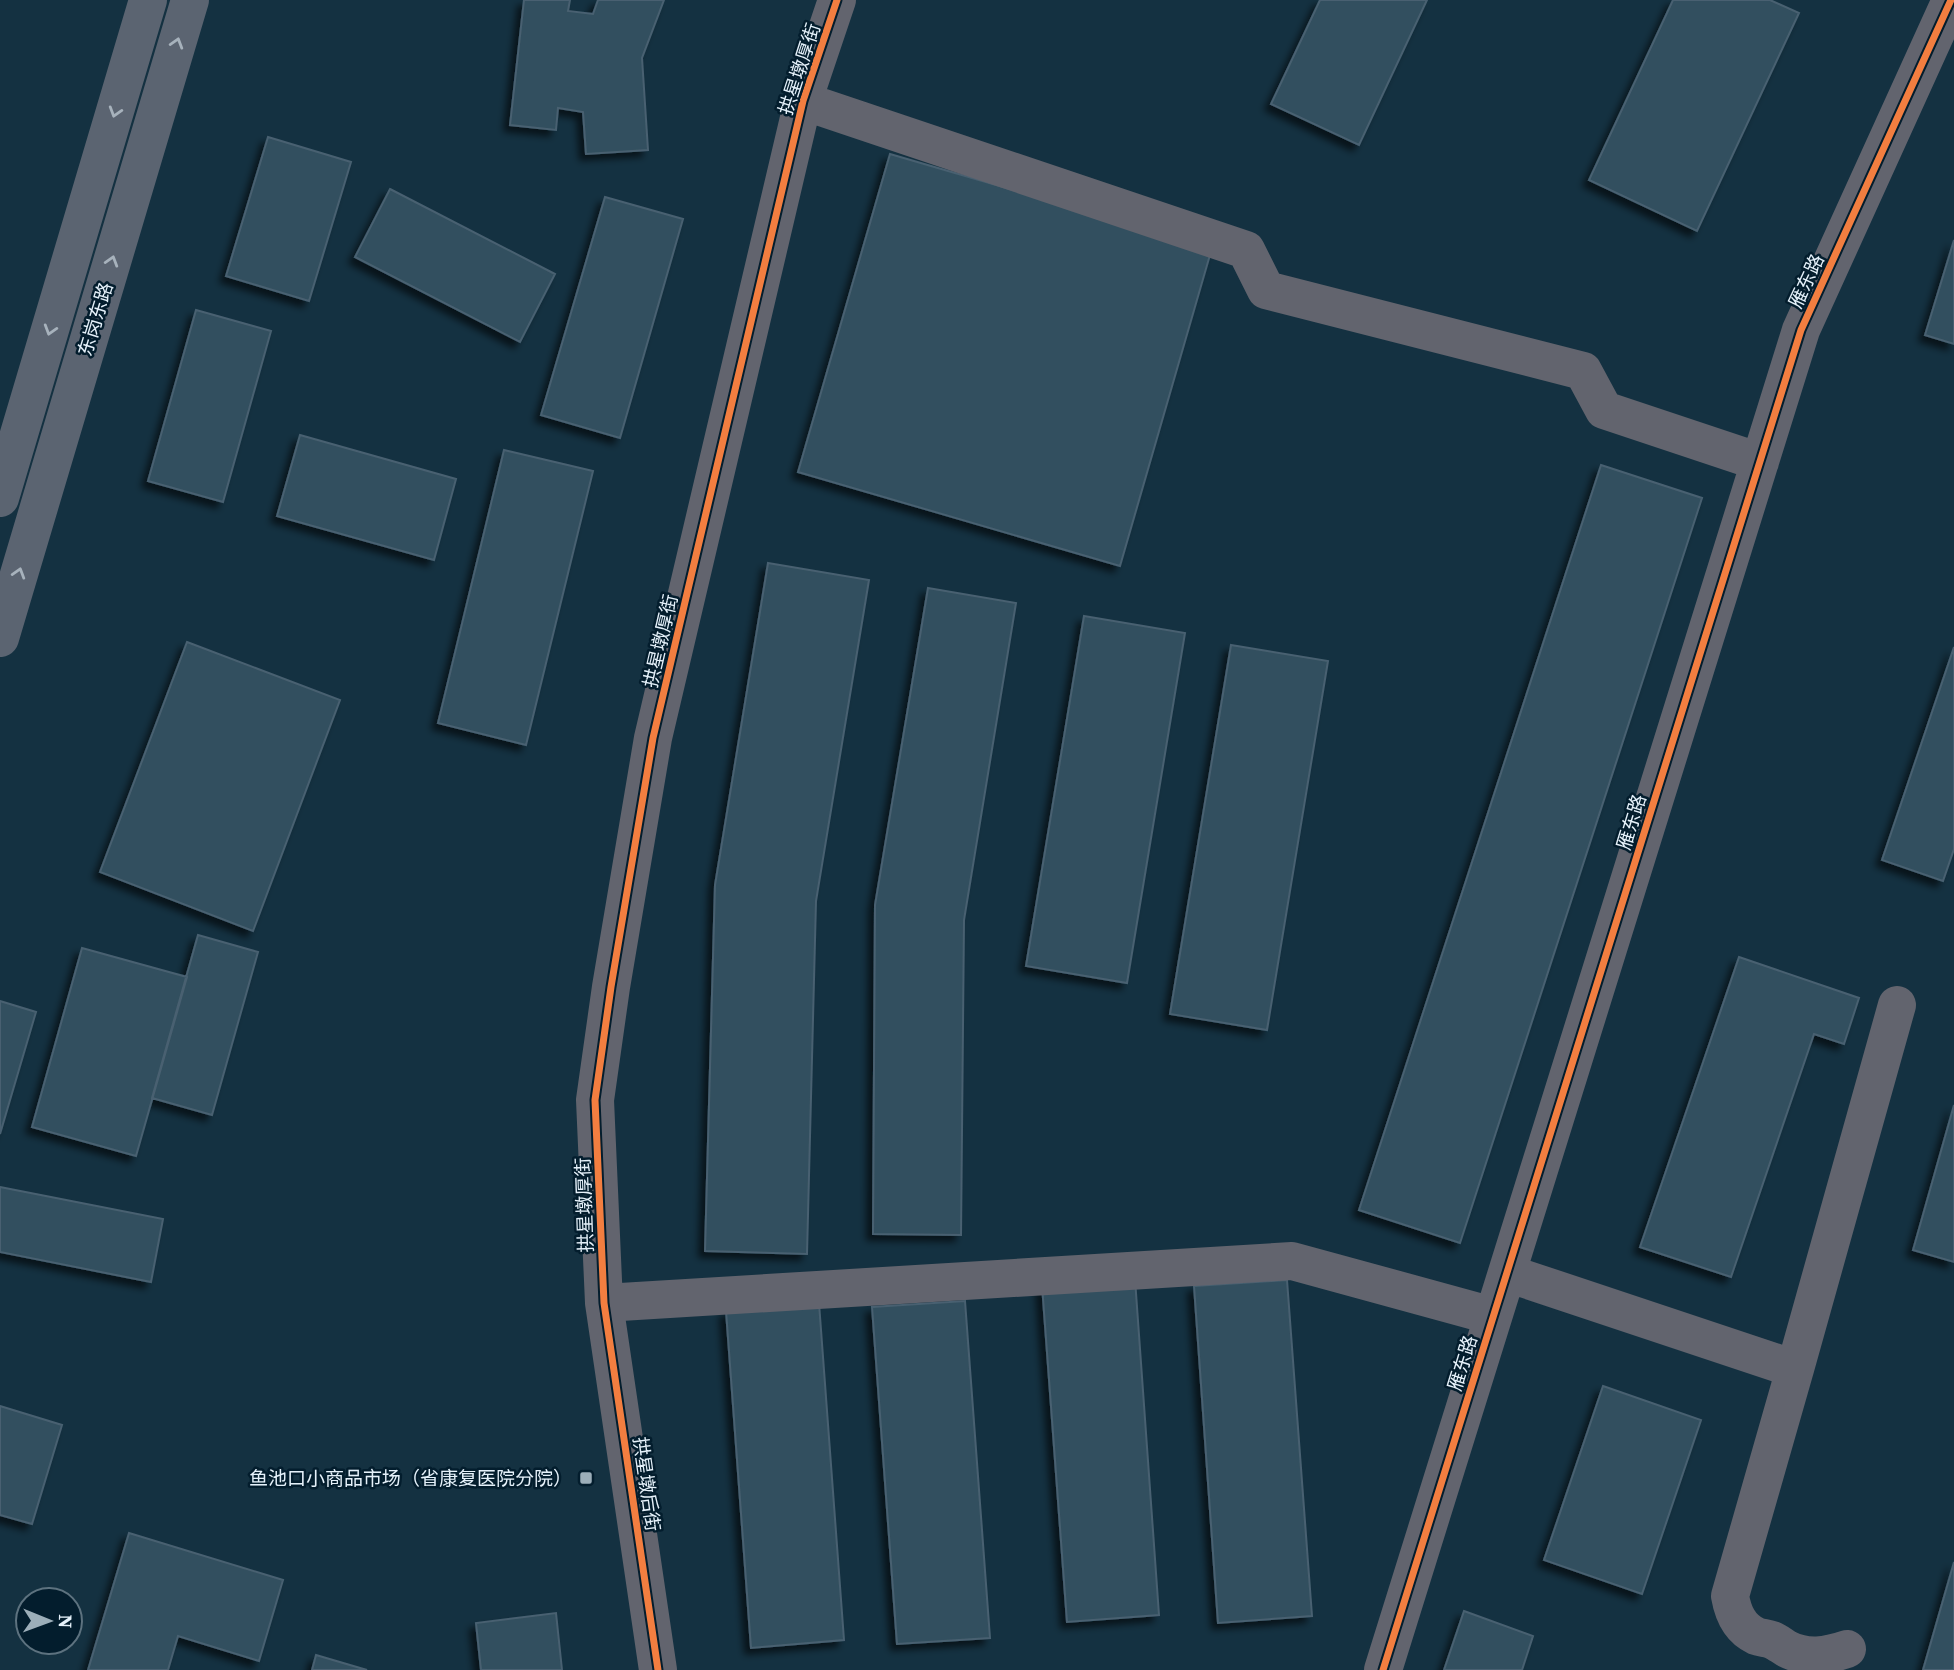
<svg xmlns="http://www.w3.org/2000/svg" width="1954" height="1670" font-family="'Source Serif 4','Noto Sans SC',serif">
	<style>
		.building { fill: #334f5e; stroke: #486171; stroke-width: 2; filter: url(#shadow) }
		.lines { fill: none; stroke-linecap: round; stroke-linejoin: round }
		.minor { stroke: #62646e; stroke-width: 38 }
		.major { stroke: #5b6471; stroke-width: 38 }
		.cycleway-casing { stroke: #031d2d; stroke-width: 11 }
		.cycleway { stroke: #f27e40; stroke-width: 7 }
		.oneway { stroke: #a7b2bc }
		.poi-dot { fill: #9caeb9; stroke: #031d2d; stroke-width: 2.5 }
		.labels { text-anchor: middle; stroke-width: 5; stroke-linejoin: round; paint-order: stroke }
		.street-label { font-size: 19px; fill: #e5f1fa; stroke: #031d2d }
		.poi-label { font-size: 19px; fill: #e5f1fa; stroke: #031d2d; text-anchor: end }
	</style>
	<defs>
		<filter id="shadow"><feDropShadow dx="-6" dy="6" stdDeviation="3.5" flood-color="#0009"/></filter>
	</defs>
	<rect width="100%" height="100%" fill="#143141"/>
	<!-- building -->
	<path class="building" d="M524,0H570L568,11L593,14L598,0H664L642,58L648,150L586,154L583,112L558,108L556,130L510,125Z
		M1320,0H1427L1359,145L1271,104Z
		M1673,0H1770L1799,13L1697,231L1589,180Z
		M268,137L351,162L309,301L226,276Z
		M890,154L1212,248L1120,566L798,472Z
		M390,189L555,274L520,342L355,257Z
		M605,197L683,219L620,438L541,415Z
		M1954,240V344L1925,335Z
		M196,310L271,331L223,502L148,481Z
		M300,435L456,479L434,560L277,516Z
		M504,450L593,471L526,745L438,723Z
		M1601,465L1702,498L1460,1243L1359,1210Z
		M768,563L869,580L816,901L807,1254L705,1251L715,885Z
		M928,588L1016,603L964,920L961,1235L873,1234L875,905Z
		M1084,616L1185,633L1127,983L1026,966Z
		M187,642L340,700L253,931L100,872Z
		M1231,645L1328,661L1267,1030L1170,1014Z
		M1954,647V849L1943,881L1882,860Z
		M198,935L258,952L212,1115L152,1098Z
		M82,948L187,977L136,1156L32,1127Z
		M1739,957L1859,998L1844,1044L1814,1034L1731,1277L1640,1247Z
		M0,1001L36,1012L0,1134Z
		M1954,1105V1262L1913,1250Z
		M0,1187L163,1219L151,1282L0,1252Z
		M1135,1279L1159,1615L1067,1622L1042,1285Z
		M1287,1280L1312,1616L1218,1623L1194,1286Z
		M965,1301L990,1638L897,1644L872,1307Z
		M819,1303L844,1640L751,1648L726,1311Z
		M1603,1386L1701,1420L1642,1594L1544,1560Z
		M0,1406L62,1425L32,1524L0,1515Z
		M129,1533L283,1580L259,1661L178,1636L168,1670H88Z
		M1954,1562V1670H1923Z
		M1464,1611L1533,1636L1522,1670H1444Z
		M556,1613L562,1670H481L476,1623Z
		M316,1655L367,1670H312Z"/>
	<g class="lines">
		<!-- minor -->
		<path class="minor" d="M803,101L1246,250L1266,290L1583,371L1604,410L1760,462
			M1507,1273L1795,1369L1897,1005
			M604,1303L1292,1261L1493,1316
			M1795,1369L1730,1596C1733,1613 1739,1628 1756,1636C1761,1638 1767,1638 1772,1640C1777,1642 1782,1646 1787,1649C1807,1659 1826,1656 1847,1649
			M658,1670L604,1303L595,1100L611,987L653,738L803,101L837,0
			M1383,1670L1801,330L1951,0"/>
		<!-- major -->
		<path class="major" d="M0,498L148,0
			M0,638L190,0"/>
		<!-- cycleway casing -->
		<g class="cycleway-casing">
			<path id="cycleway" d="M658,1670L604,1303L595,1100L611,987L653,738L803,101L837,0
				M1383,1670L1801,330L1951,0"/>
		</g>
		<!-- cycleway -->
		<use href="#cycleway" class="cycleway"/>
	</g>
	<!-- one-way arrows -->
	<defs><path id="oneway-chevron" d="M-2-3.5L2.5 0L-2 3.5" fill="none" stroke-width="1.6" stroke-linecap="round" stroke-linejoin="round" transform="scale(1.75)"/></defs>
	<g class="oneway">
		<use href="#oneway-chevron" transform="translate(177 43) rotate(-73)"/>
		<use href="#oneway-chevron" transform="translate(115 112) rotate(107)"/>
		<use href="#oneway-chevron" transform="translate(112 261) rotate(-73)"/>
		<use href="#oneway-chevron" transform="translate(50 330) rotate(107)"/>
		<use href="#oneway-chevron" transform="translate(19 573) rotate(-73)"/>
	</g>
	<!-- markers -->
	<rect class="poi-dot" x="579" y="1471" width="14" height="14" rx="3.5"/>
	<g class="labels">
		<!-- street labels -->
		<g class="street-label">
			<text transform="translate(799 69) rotate(-72)" y="7">拱星墩厚街</text>
			<text transform="translate(1806 281) rotate(-65)" y="7">雁东路</text>
			<text transform="translate(95 319) rotate(-73)" y="7">东岗东路</text>
			<text transform="translate(660 641) rotate(-77)" y="7">拱星墩厚街</text>
			<text transform="translate(1631 822) rotate(-73)" y="7">雁东路</text>
			<text transform="translate(584 1205) rotate(-92)" y="7">拱星墩厚街</text>
			<text transform="translate(1462 1363) rotate(-73)" y="7">雁东路</text>
			<text transform="translate(647 1484) rotate(82)" y="7">拱星墩后街</text>
		</g>
		<!-- poi labels -->
		<g class="poi-label">
			<text x="572" y="1485">鱼池口小商品市场（省康复医院分院）</text>
		</g>
	</g>
	<!-- north arrow -->
	<g transform="translate(49 1621) rotate(91)"><circle r="33" fill="#031d2d" stroke="#5d727f" stroke-width="2"/>
	<path d="M0-5L12 26L0 18L-12 26Z" fill="#9caeb9"/>
	<text y="-10" font-size="19" font-weight="bold" text-anchor="middle" fill="#e5f1fa">N</text>
	</g>
</svg>
